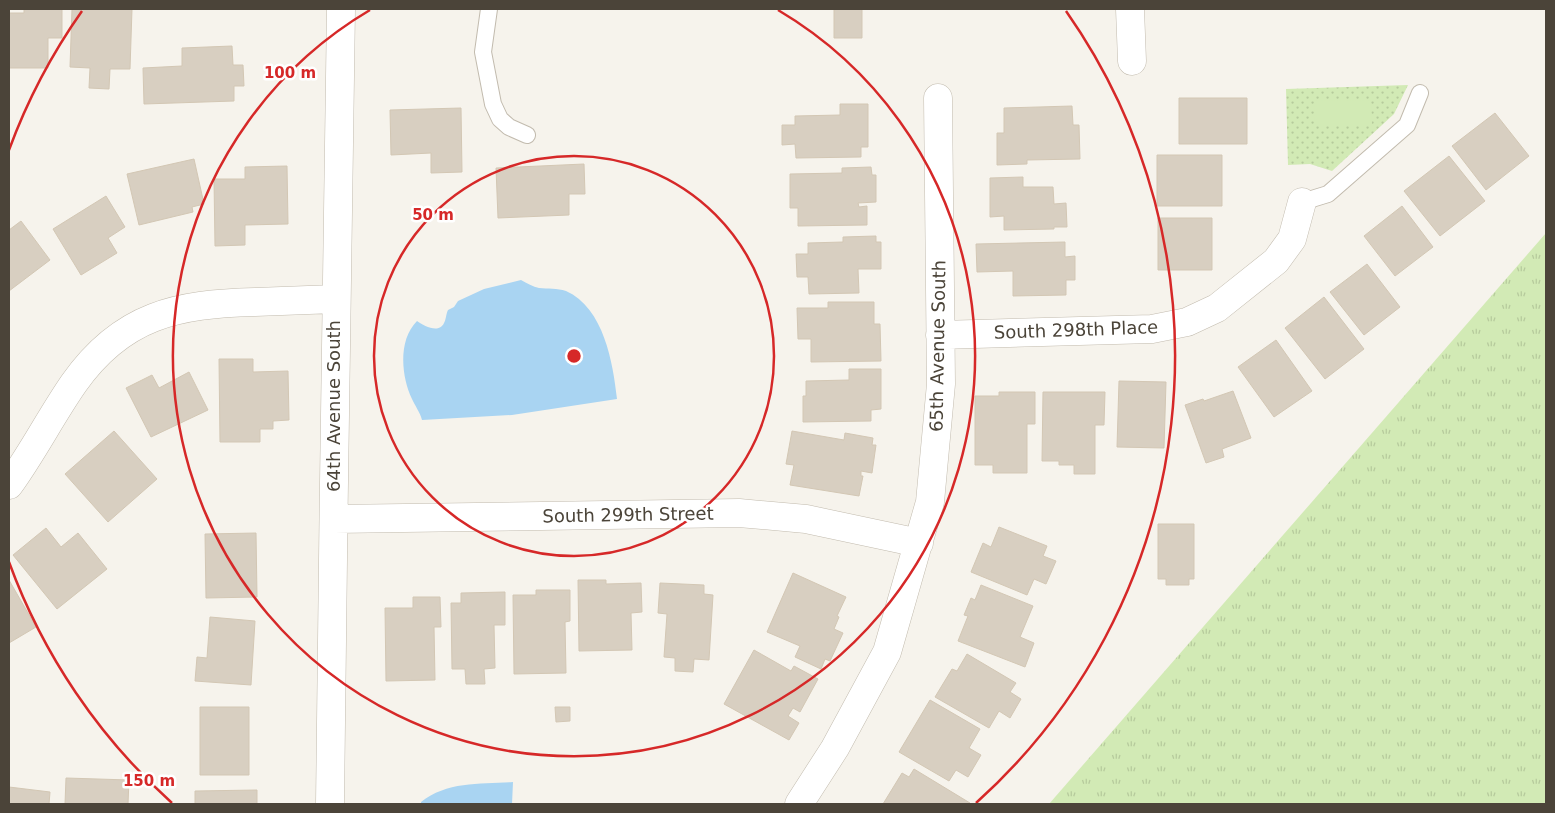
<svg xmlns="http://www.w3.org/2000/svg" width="1555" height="813" font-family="'DejaVu Sans',sans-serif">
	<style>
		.grass { fill: url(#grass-tufts) }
		.park { fill: url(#park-dots) }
		.pitch { fill: #d2eab5 }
		.water { fill: #a9d4f2 }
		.building { fill: #d8cfc1; stroke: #d3c7b4 }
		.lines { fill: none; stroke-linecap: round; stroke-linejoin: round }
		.service-casing { stroke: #c2bbae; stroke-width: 18 }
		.minor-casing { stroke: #c2bbae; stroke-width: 29 }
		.service { stroke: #fff; stroke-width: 16 }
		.minor { stroke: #fff; stroke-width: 28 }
		.ring { fill: none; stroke: #d62828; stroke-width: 2.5 }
		.labels { text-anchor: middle; stroke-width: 5; stroke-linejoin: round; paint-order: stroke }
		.street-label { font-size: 18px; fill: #4b4439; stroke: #fff }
		.centre { fill: #d62828; stroke: #fff; stroke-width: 2.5 }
		.ring-label { font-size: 15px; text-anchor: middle; font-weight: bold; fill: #d62828; stroke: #fff; stroke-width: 5; stroke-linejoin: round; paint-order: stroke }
	</style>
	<defs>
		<pattern id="grass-tufts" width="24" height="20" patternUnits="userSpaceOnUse" patternTransform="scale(1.25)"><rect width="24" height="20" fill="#d2eab5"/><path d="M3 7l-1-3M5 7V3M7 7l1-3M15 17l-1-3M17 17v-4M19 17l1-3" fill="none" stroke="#b6ca9c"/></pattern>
		<pattern id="park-dots" width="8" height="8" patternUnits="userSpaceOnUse" patternTransform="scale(1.25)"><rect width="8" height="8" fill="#d2eab5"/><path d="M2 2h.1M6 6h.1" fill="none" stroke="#b6ca9c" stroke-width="1.8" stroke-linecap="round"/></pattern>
	</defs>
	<rect width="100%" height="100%" fill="#f6f3ec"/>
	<!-- grass -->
	<path class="grass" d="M1546,233V804H1049Z"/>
	<!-- park -->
	<path class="park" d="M1408,85L1394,114L1332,171L1310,164L1288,165L1286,89Z"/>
	<!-- pitch -->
	<path class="pitch" d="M1371,100L1372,126H1315L1314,101Z"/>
	<!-- water -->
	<path class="water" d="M521,280C527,283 533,287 539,288C548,289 557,288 566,291C604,308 613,363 617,399L512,415L422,420C420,412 415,406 412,399C401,376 398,340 417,321C424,326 439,334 444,323C446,320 446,314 448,310L454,307L458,301L484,289Z
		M513,782L512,804H421V802C447,781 481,784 513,782Z"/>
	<!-- building -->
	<path class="building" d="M24,9H62V38H48V68H9V13H24Z
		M72,9H132L130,69H110L109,89L89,88L90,68L70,67Z
		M834,9H862V38H834Z
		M232,46L233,65H243L244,86H234V101L144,104L143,68L182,66V48Z
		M1179,98H1247V144H1179Z
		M840,104H868V147H861V157L796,158L795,144L782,145V125H795V116L840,115Z
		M1072,106L1073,125H1079L1080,159L1027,160V164L997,165V133H1004V108Z
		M461,108L462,172L431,173V153L391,155L390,110Z
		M1495,113L1529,156L1486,190L1452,146Z
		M1157,155H1222V206H1157Z
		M1449,156L1485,201L1440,236L1404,191Z
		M194,159L204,204L192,207L193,212L139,225L127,174Z
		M584,164L585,194H569V215L498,218L496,168Z
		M287,166L288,224L245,225V245L215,246L214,179H245V167Z
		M871,167L872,175H876V202L858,203L859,207L867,206V225L798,226V208H790V174L842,173V168Z
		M1023,177V187H1053L1054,204L1066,203L1067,227H1054V229L1004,230V216L990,217V178Z
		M106,196L125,227L108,238L117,253L81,275L53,229Z
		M1402,206L1433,247L1395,276L1364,236Z
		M1158,218H1212V270H1158Z
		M21,221L50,260L9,291V230Z
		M876,236V242H881V269H858L859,293L809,294L808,277H797L796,254H808V243L843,242V237Z
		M1065,242V257L1075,256V280H1066V295L1013,296V271L977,272L976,244Z
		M1367,264L1400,307L1364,335L1330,292Z
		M1324,297L1364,349L1325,379L1285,328Z
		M828,302H874V324H880L881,361L811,362V339H798L797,308H828Z
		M1276,340L1312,391L1274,417L1238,367Z
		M219,359H253V372L288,371L289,420L273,421V429H260V442H220Z
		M849,369H881V409L871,410V421L803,422V396H806V381L849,380Z
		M189,372L208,410L151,437L126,388L152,375L159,388Z
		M1119,381L1166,382L1164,448L1117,447Z
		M1233,391L1251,438L1222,449L1224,457L1206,463L1185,405L1203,399L1204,401Z
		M999,392H1035V424H1027V473H993V465H975V396H999Z
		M1043,392H1105L1104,425H1095V474H1074V465H1059V461H1042Z
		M114,431L157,479L108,522L65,474Z
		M792,431L844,440L845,433L873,438L872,445H876L872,473L861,471V476H863L859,496L790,485L794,465L786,464Z
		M1158,524H1194V579H1189V585H1166V579H1158Z
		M999,527L1047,546L1043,556L1056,561L1046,584L1034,579L1027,595L971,572L983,543L991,547Z
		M46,528L61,547L78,533L107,569L57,609L13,555Z
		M256,533L257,597L206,598L205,534Z
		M793,573L846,597L837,616L839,617L834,629L843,633L830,661L825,659L821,669L795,657L800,646L767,632Z
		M9,580L36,627L9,643Z
		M578,580H606V584L641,583L642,612L631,613L632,650L579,651Z
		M660,583L704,585V594L713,595L709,660L694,659L693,672L675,671V658L664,657L667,614L658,613Z
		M981,585L1033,606L1020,637L1034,643L1025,667L958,641L968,616L964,615L971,598L975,600Z
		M536,590H570V621L565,622L566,673L514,674L513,595H536Z
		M505,592V625H494L495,668L484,669L485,684H466L465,669H452L451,603H461V593Z
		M413,597H440L441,627H434L435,680L386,681L385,608H413Z
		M210,617L255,621L251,685L195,681L197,657L207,658Z
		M754,650L791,671L794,666L818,679L800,712L793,708L788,716L799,723L789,740L724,704Z
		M967,654L1016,683L1010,692L1021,699L1010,718L999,711L989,728L935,697L952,669L957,671Z
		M930,700L980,729L969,748L981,755L968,777L956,770L949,781L899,752Z
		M200,707H249V775H200Z
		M555,707H570V721L556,722Z
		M914,769L970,803V804H883L902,773L909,777Z
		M66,778L129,780L128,804H65Z
		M9,787L50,792L49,804H9Z
		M257,790V804H195V791Z"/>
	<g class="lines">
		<!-- service casing -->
		<g class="service-casing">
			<path id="service" d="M489,9L483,52L493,104L500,119L509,127L527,135
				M1302,202L1328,194L1407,125L1420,93"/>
		</g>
		<!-- minor casing -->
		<g class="minor-casing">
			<path id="minor" d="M1130,9L1132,61
				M940,335L1152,329L1187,322L1217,308L1276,261L1292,239L1302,202
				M9,485C33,452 51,416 74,383C122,315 177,304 255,302C282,301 308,300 335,299
				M334,519L739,513L806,519L919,543
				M330,804C334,539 335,274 341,9
				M799,804L835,748L887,652L930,502L941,384L938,98"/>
		</g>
		<!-- service -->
		<use href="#service" class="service"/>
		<!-- minor -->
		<use href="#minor" class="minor"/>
	</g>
	<!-- distance rings -->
	<g class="ring">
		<circle cx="574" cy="356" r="200"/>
		<path d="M778 10A401 401 0 1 1 370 10"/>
		<path d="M172 803A601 601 0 0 1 9 562M9 150A601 601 0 0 1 82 11M1066 11A601 601 0 0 1 976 803"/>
	</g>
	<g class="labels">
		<!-- street labels -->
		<g class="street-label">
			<text transform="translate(1076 330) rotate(-2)" y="6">South 298th Place</text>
			<text transform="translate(938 346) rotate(-89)" y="6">65th Avenue South</text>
			<text transform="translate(334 406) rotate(-90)" y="6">64th Avenue South</text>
			<text transform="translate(628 515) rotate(-1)" y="6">South 299th Street</text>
		</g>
	</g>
	<circle cx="574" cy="356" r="8" class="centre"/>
	<g class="ring-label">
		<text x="290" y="78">100 m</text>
		<text x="433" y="220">50 m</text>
		<text x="149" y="786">150 m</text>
	</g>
	<!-- border -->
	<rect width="1555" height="813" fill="none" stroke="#4b4439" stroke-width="20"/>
</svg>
